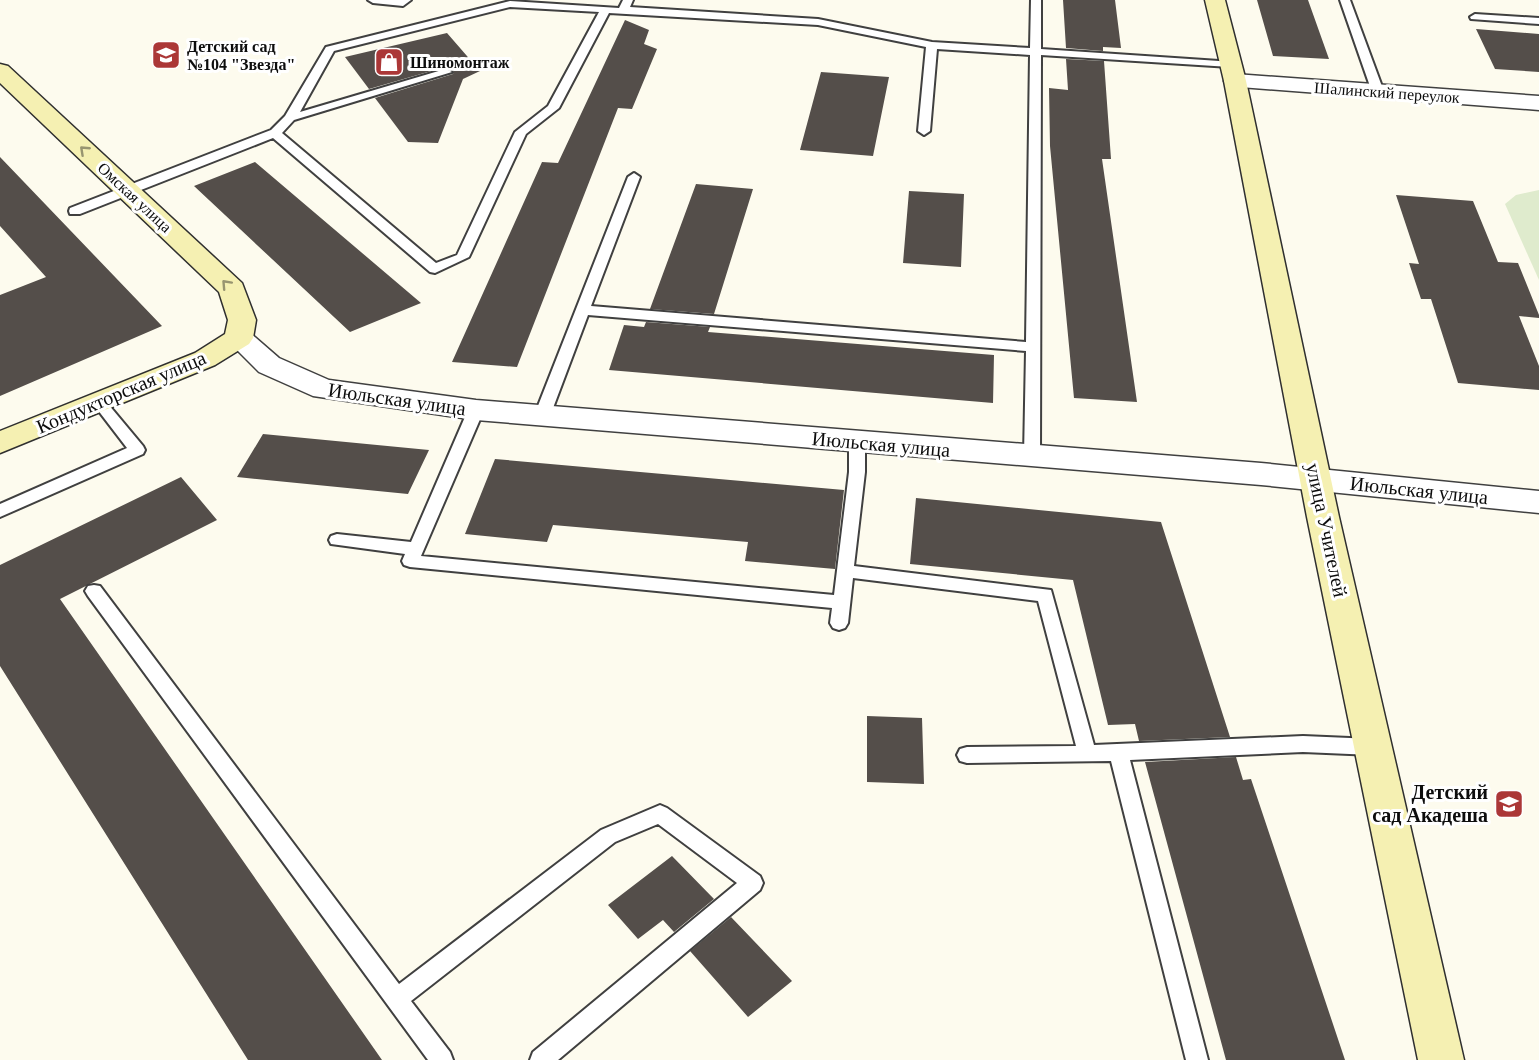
<svg xmlns="http://www.w3.org/2000/svg" width="1539" height="1060" font-family="Georgia,serif">
	<style>
		.pitch { fill: #dfebcd }
		.building { fill: #544e4a }
		.lines { fill: none; stroke-linecap: round; stroke-linejoin: round }
		.lane-casing { stroke: #404040; stroke-width: 4 }
		.street-casing { stroke: #404040; stroke-width: 3 }
		.secondary-casing { stroke: #2f2f2f; stroke-width: 3 }
		.lane { fill: #fff; fill-rule: evenodd }
		.street { fill: #fff; fill-rule: evenodd }
		.secondary { fill: #f5f0b2; fill-rule: evenodd }
		.oneway { stroke: #989570 }
		.labels { text-anchor: middle; stroke-width: 6; stroke-linejoin: round; paint-order: stroke }
		.far-poi-label { font-size: 16px; font-weight: bold; fill: #0d0d0d; stroke: #fff; text-anchor: start }
		.far-street-label { font-size: 16px; fill: #0d0d0d; stroke: #fff }
		.street-label { font-size: 20px; fill: #0d0d0d; stroke: #fff }
		.poi-label { font-size: 20px; font-weight: bold; fill: #0d0d0d; stroke: #fff; text-anchor: end }
	</style>
	<rect width="100%" height="100%" fill="#fdfbee"/>
	<!-- pitch -->
	<path class="pitch" d="M1539,190V280L1505,204L1516,195Z"/>
	<!-- building -->
	<path class="building" d="M1063,0H1115L1121,48L1103,47V51L1066,48Z
		M1257,0H1308L1329,59L1273,56Z
		M625,20L649,30L644,44L657,49L632,109L618,108L517,367L452,362L542,162L558,163Z
		M1476,29L1539,34V72L1495,69Z
		M447,33L480,71L463,79L438,143L408,142L375,98L453,74L454,71L445,67L369,89L345,57Z
		M1066,59L1104,61L1111,159H1102L1137,402L1074,398L1050,146L1049,88L1068,90Z
		M821,72L889,77L873,156L800,150Z
		M0,157L162,326L0,396V295L46,277L0,226Z
		M255,162L421,303L350,332L194,186Z
		M696,184L753,189L714,314L650,309Z
		M909,191L964,194L961,267L903,263Z
		M1396,195L1473,201L1498,262L1518,263L1539,315V318L1519,316L1539,366V390L1458,383L1431,299H1421L1409,263L1419,264Z
		M646,322L710,327L708,332L994,355L993,403L609,370L624,325L644,327Z
		M263,434L429,450L408,494L237,477Z
		M495,459L844,490L835,569L745,561L748,542L553,525L547,542L465,534Z
		M181,477L217,520L60,599L382,1060H248L0,666V565Z
		M916,498L1161,522L1230,737L1139,741L1135,724L1108,725L1073,580L910,564Z
		M867,716L922,718L924,784L867,782Z
		M1236,757L1243,780L1251,779L1345,1060H1226L1145,762Z
		M672,856L714,899L674,932L663,920L638,939L608,905Z
		M731,917L792,981L748,1017L690,951Z"/>
	<g class="lines">
		<!-- lane casing -->
		<g class="lane-casing">
			<path id="lane" d="M368,0H411L403,6L373,3Z
				M623,0H633L630,7L818,19L932,42L1030,48L1031,0H1041V49L1234,62L1236,64L1230,67L1041,55L1040,456L1038,460H1026L1024,456L1026,351L588,315L550,416L542,421L534,416L628,177L634,173L640,177L591,306L1026,342L1030,55L937,49L930,131L924,135L918,131L926,47L818,25L609,13L559,108L526,134L469,257L435,273L430,272L273,138L80,214H70L69,211L70,208L271,130L285,116L326,47L510,1L619,8ZM510,7L599,12L548,106L515,132L457,255L436,263L282,133L294,120L452,72L446,69L442,70L300,112L334,51Z
				M1340,0H1350L1384,92L1382,94L1378,95L1372,92Z
				M1475,14L1539,18V24L1471,19L1470,17Z
				M98,396L103,398L143,446L145,450L143,454L0,517V504L127,448L91,401Z
				M476,405L484,410L421,556L834,595L849,472V442L857,437L865,442V472L854,566L1051,590L1094,745L1303,736L1373,739L1380,741L1383,747L1380,753L1373,755L1303,752L1130,760L1208,1060H1186L1111,761L967,763L960,761L957,755L960,749L967,747L1076,746L1038,601L853,578L848,623L845,628L839,630L833,628L830,623L832,608L410,567L404,565L402,561L405,554L331,544L329,540L331,536L337,534L411,542L468,410Z
				M94,585L100,586L399,984L601,830L660,805L667,808L760,876L763,883L760,890L558,1060H530L533,1052L737,883L658,824L615,842L411,1001L450,1052L453,1060H428L88,596L85,591L88,586Z"/>
		</g>
		<!-- street casing -->
		<g class="street-casing">
			<path id="street" d="M1235,74L1539,96V110L1227,86L1224,81L1227,76Z
				M239,329L249,332L279,358L329,380L476,400L1261,463L1539,491V513L1261,485L476,420L313,396L259,372L225,338L229,332Z"/>
		</g>
		<!-- secondary casing -->
		<g class="secondary-casing">
			<path id="secondary" d="M1205,0H1225L1246,81L1339,517L1464,1060H1418L1307,517L1224,81Z
				M0,64L8,66L242,283L256,320L253,338L249,344L215,365L0,453V431L195,353L225,334L228,320L219,292L0,83Z"/>
		</g>
		<!-- lane -->
		<use href="#lane" class="lane"/>
		<!-- street -->
		<use href="#street" class="street"/>
		<!-- secondary -->
		<use href="#secondary" class="secondary"/>
	</g>
	<!-- one-way arrows -->
	<defs><path id="oneway-chevron" d="M-2-3.5L2.5 0L-2 3.5" fill="none" stroke-width="1.6" stroke-linecap="round" stroke-linejoin="round" transform="scale(1.5)"/></defs>
	<g class="oneway">
		<use href="#oneway-chevron" transform="translate(84 150) rotate(-137)"/>
		<use href="#oneway-chevron" transform="translate(226 284) rotate(-133)"/>
	</g>
	<!-- icons -->
	<defs>
		<g id="school-square" transform="scale(1.5)"><rect x="-9" y="-9" width="18" height="18" rx="4" fill="#ab3737" stroke="#fff"/><path d="M0-5L7-2L0 1L-7-2ZM-4 1L0 2.5L4 1V4Q0 6-4 4Z" fill="#fff"/></g>
		<g id="shop-square" transform="scale(1.5)"><rect x="-9" y="-9" width="18" height="18" rx="4" fill="#ab3737" stroke="#fff"/><path d="M-5-2.5h2.3a2.7 3.5 0 0 1 5.4 0H5L5.5 6h-11ZM-1.5-2.5h3a1.5 2.3 0 0 0-3 0Z" fill="#fff"/></g>
	</defs>
	<g fill-rule="evenodd">
		<use href="#school-square" x="166" y="55"/>
		<use href="#shop-square" x="389" y="62"/>
		<use href="#school-square" x="1509" y="804"/>
	</g>
	<g class="labels">
		<!-- far-poi labels -->
		<g class="far-poi-label">
			<text x="187" y="52">Детский сад<tspan x="187" dy="18">№104 "Звезда"</tspan></text>
			<text x="410" y="68">Шиномонтаж</text>
		</g>
		<!-- far-street labels -->
		<g class="far-street-label">
			<text transform="translate(1387 92) rotate(4)" y="6">Шалинский переулок</text>
			<text transform="translate(135 197) rotate(43)" y="6">Омская улица</text>
		</g>
		<!-- street labels -->
		<g class="street-label">
			<text transform="translate(121 392) rotate(-23)" y="7">Кондукторская улица</text>
			<text transform="translate(397 399) rotate(8)" y="7">Июльская улица</text>
			<text transform="translate(881 444) rotate(5)" y="7">Июльская улица</text>
			<text transform="translate(1419 490) rotate(6)" y="7">Июльская улица</text>
			<text transform="translate(1327 530) rotate(78)" y="7">улица Учителей</text>
		</g>
		<!-- poi labels -->
		<g class="poi-label">
			<text x="1488" y="799">Детский<tspan x="1488" dy="23">сад Акадеша</tspan></text>
		</g>
	</g>
</svg>
